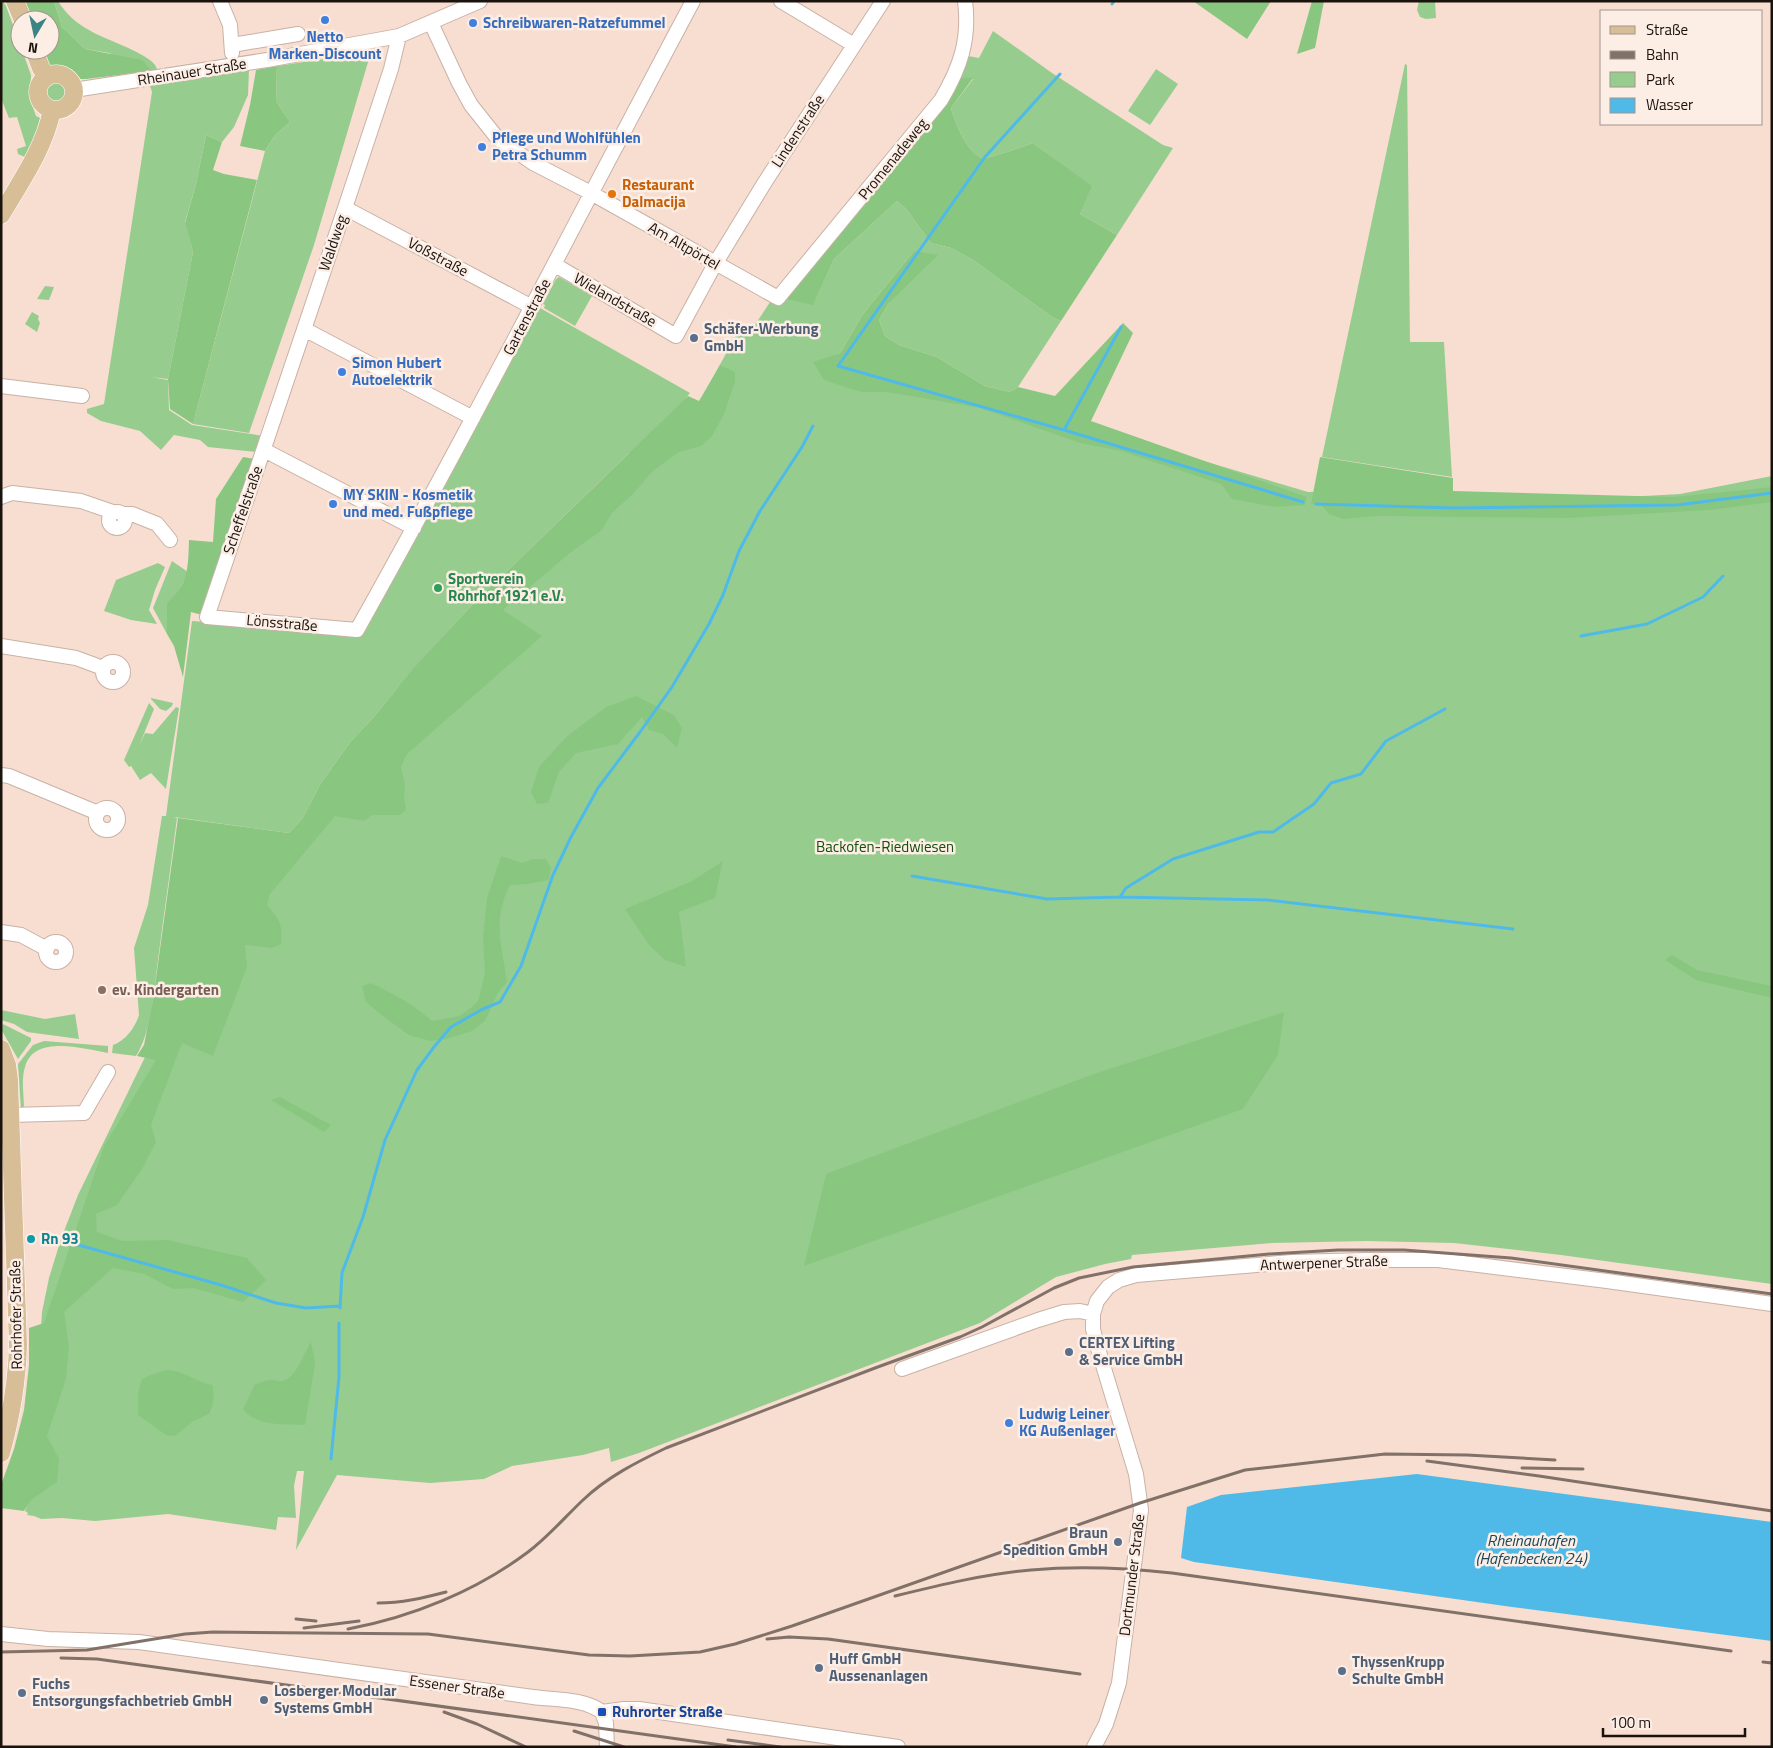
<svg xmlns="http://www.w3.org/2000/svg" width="1773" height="1748" font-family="'Titillium Web',sans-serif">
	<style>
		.green { fill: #96cd8f; fill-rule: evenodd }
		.forest { fill: #89c781 }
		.water { fill: #4fbae8 }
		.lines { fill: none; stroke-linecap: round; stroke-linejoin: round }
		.stream { stroke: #4fbae8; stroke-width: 3 }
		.minor-casing { stroke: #c9b1a5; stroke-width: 16 }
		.major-casing { stroke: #fff; stroke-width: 19 }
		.minor { stroke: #fff; stroke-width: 14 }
		.major { stroke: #d7be96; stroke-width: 18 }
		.rail { stroke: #817168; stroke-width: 3 }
		.shop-dot { fill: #3f7fe0; stroke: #fcede5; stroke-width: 2 }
		.food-dot { fill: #e8710a; stroke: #fcede5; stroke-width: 2 }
		.service-dot { fill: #5c6f8a; stroke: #fcede5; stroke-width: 2 }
		.leisure-dot { fill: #2e9e5b; stroke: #fcede5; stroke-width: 2 }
		.education-dot { fill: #8d6e63; stroke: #fcede5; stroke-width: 2 }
		.culture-dot { fill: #0f9aa8; stroke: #fcede5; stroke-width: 2 }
		.transit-dot { fill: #1a4fb4; stroke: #fcede5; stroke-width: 2 }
		.labels { text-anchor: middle; stroke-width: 5; stroke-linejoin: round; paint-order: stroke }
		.shop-label { font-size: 15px; font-weight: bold; fill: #366cbe; stroke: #fcede5; text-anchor: start }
		.street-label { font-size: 15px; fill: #1a120d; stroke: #fcede5 }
		.food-label { font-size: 15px; font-weight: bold; fill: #c56008; stroke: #fcede5; text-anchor: start }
		.service-label { font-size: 15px; font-weight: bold; fill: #4e5e75; stroke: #fcede5; text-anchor: start }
		.leisure-label { font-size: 15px; font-weight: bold; fill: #27864d; stroke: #fcede5; text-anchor: start }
		.park-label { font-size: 15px; fill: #105008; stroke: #fcede5 }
		.education-label { font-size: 15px; font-weight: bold; fill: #785e54; stroke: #fcede5; text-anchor: start }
		.culture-label { font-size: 15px; font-weight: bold; fill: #0d838f; stroke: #fcede5; text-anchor: start }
		.transit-label { font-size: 15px; font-weight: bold; fill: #164399; stroke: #fcede5; text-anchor: start }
		.water-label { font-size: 16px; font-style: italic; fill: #19475a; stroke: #fcede5 }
	</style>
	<rect width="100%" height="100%" fill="#f7ded1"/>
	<!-- green -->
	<path class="green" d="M1,1H3L6,6L20,44V50H22L31,75L30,99L36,116L40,118L36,135L25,157L18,154L17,149L26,146L17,117L9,118L1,98Z
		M54,1H58C66,14 76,23 89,30C102,39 157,55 157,70L152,71L109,53L85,49L62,27Z
		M1419,1H1435L1436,18L1426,19L1420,17L1417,10Z
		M993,31L1052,73L1163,145L1173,148L1117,235L1080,214L1091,186L1033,143C1024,146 991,158 984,158C969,157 954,121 951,108L973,79L960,77L968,56L979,58Z
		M371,52L314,245L249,433L193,424L265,151L275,135L290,122L276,101L277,66Z
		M1405,64L1407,65L1410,342H1444L1452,477L1322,457Z
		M1156,69L1178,84L1150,125L1128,111Z
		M249,70L248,95L234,127L222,142L206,135L196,184L185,222L193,252L168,379L151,377L168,380L169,410L192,425L264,436L257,452L208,447L200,440L174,435L161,450L140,431L101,421L87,413V409L104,404L152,92L150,86Z
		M45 92a11 11 0 1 1 22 0a11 11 0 1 1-22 0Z
		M897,201L907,210L931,243L951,248L973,260L1052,317L1061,321L1018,387L1010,392L985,386L937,357L899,345L885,336L879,320L889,303L914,251L863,314L840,353L836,355L1079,424L1308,492L1335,491L1626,497L1680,494L1772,476V1284L1561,1255L1454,1243L1367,1241L1272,1243L1132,1255L1131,1259L1105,1264L1056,1277L980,1323L639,1453L611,1462L609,1448L583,1455L512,1466L484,1479L430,1483L337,1475L296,1550L304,1471H297L294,1486L296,1518L278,1517L276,1530L168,1514L95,1521L62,1518L41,1519L34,1516L27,1515L28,1513L25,1511L28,1504L42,1312L49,1278L61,1239L78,1195L198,948L300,825L400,685L372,719L351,741L321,783L302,819L289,833L174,817L177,818C171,866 164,913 158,960C154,990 152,1030 136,1056L112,1053L113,1045C125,1041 135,1028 139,1015L134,948L148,905L162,816H166L192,621L345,632L363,630L540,308L690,393L685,399L699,403L740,328L751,331L772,299H784L813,304L834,259ZM629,453H630L430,651L469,608Z
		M559,277L592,296L575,326L544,308L545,305L543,304L556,279Z
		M45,286L54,287L49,300L37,299Z
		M32,312L39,316L38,319L40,323L37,332L25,324Z
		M172,561L188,572L177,595L168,603L167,634L153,608Z
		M158,563L165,567L155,590L149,610L157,624L131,620L104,611L116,580Z
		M151,698L173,703L172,706L166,711L160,709L151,699Z
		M149,703L154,709L139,746L145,733L153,734L176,707L179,708L166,789L151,773L140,780L131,766L129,767L124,760Z
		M1,1010L45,1019L75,1014L79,1039L27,1032L14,1024L1,1020Z
		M3,1024L31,1038V1041L18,1059L1,1029Z
		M44,1041L108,1046V1053C84,1049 34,1034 25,1067C21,1079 24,1096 24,1109H21L18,1064L33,1045Z"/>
	<!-- forest -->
	<path class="forest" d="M23,1H54L62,27L85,49L142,60L152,71L86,79H76L70,74L50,65L40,50H50V20H29Z
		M1193,1H1271L1247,39Z
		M1312,1H1324L1315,48L1297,54Z
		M277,66L276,101L290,122L275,135L265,151L240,146L250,105L256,70Z
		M960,77L973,78L951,108C954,121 969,157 984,158C991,158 1024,146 1033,143L1092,186L1080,214L1117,235L1061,321L1052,317L973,260L951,248L931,243L907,210L897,201L834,259L813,305L784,299Z
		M206,135L222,142L213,170L224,174L257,180L193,424L170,409L168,379L193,252L185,223L196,184Z
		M914,251L938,255L889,303L879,320L885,336L899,345L937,357L985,386L1010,392L1018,387L1055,396L1123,323L1133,333L1091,421L1307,497L1305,505L1275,507L1232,499L1221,484L1121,451L1080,443L980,408L887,392H861L824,380L813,362L840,353L863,314Z
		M720,365L735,372V382L724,414L712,436L701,446L679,452L653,471L633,494L612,513L601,531L571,552L503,610L542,636L407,754L401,767L405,785L404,796L406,810L400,815H372L364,821L335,816L270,894L267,905C280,920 283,925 281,944L272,948L245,945L247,967L213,1056L182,1043L151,1125L156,1142L142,1169L117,1205L96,1214L97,1232L123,1241L168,1240L247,1258L266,1280L252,1294L243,1302L193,1288L173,1289L144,1274L113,1268L64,1312L69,1347L66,1379L47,1436L59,1459L57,1482L31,1500L24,1511L1,1508V1485L14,1449L24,1410L29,1365V1328L44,1323L104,1146L156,1060L137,1056L144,1045L153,1000L178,818L289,833L302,819L321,783L351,741L372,719L413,669L469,608L688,396L699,401Z
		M243,457L255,459L202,615L191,612L183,677L174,646L167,634V603C189,584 188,567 189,540L213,542L216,499Z
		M1320,457L1453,478V491L1673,497L1772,487V502L1710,510L1566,518L1377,516L1343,519L1329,514L1322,506L1311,504Z
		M636,696L674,715L682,728L677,748L663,734L649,730L642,717L618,744L576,753L559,772L548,803L537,804L531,792L539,767L566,737L606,707Z
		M501,856L522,863L532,859H546L551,868L549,880L528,884L510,885C492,920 502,945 507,982L498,993L485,1021L472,1031L447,1039L430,1041L409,1035L380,1014L366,1002L362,986L371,983C394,994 413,1004 432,1021L459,1016L472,1007L478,1001L485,973L483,937L487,898Z
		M723,861L715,898L679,912L686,967L665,960L649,945L625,909L692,881Z
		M1672,955L1697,970L1772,986V998L1696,980L1665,960Z
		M1284,1012L1278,1055L1243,1109L804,1266L826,1174L1091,1075Z
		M280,1097L331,1125L324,1132L271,1100Z
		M311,1342L315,1363L305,1425C285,1424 256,1427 243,1409L255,1384C260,1383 265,1380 270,1380C274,1379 278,1382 282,1381C296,1379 303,1354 311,1342Z
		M166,1370C183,1370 195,1381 212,1385C215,1396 214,1404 209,1414L192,1422L175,1436L166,1435L138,1415V1393L142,1379L151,1375Z"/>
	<!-- water -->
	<path class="water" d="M1417,1474L1772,1522V1641L1512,1607L1194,1562L1181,1558L1187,1507L1221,1495Z"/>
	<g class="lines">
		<!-- stream -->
		<path class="stream" d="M1112,4L1114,1
			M1060,74L985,157L838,366L1064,430
			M1121,327L1064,430L1303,502
			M1316,504L1454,508L1677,505L1772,493
			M1581,636L1647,624L1703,597L1723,576
			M912,876L1047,899L1120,897L1268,900L1513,929
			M1120,897L1126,888L1173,859L1259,832H1273L1314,804L1331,783L1361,774L1386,741L1445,709
			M75,1244L221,1285L276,1303L306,1308L340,1306
			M340,1308L342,1273L363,1217L385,1140L417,1070L434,1047L451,1027L481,1010L500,1002L521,966L553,875L571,837L598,788L640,732L672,687L709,624L723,595L739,551L760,511L802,447L813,426
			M331,1459L339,1377V1323"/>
		<!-- minor casing -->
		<g class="minor-casing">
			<path id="minor" d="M220,1L230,25L232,53
				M781,1L854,45
				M431,23L459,83L471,105L498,139L533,163L591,193L778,298L941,100C960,68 970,40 965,1
				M399,36L391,69L345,208L207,617L357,630C473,423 581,211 693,1
				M232,45L298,34
				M74,90L267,60L399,36L480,1
				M345,208L532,307
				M555,265L676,336L715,264L765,182L883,1
				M304,329L473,418
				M1,386L82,396
				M264,450L414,528
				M1,497L12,493L81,501L113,512
				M109 520a8 8 0 1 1 16 0a8 8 0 1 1-16 0Z
				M123,514H132L157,524L170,540
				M1,646L76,658L103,668
				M103 672a10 10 0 1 1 20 0a10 10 0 1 1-20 0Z
				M1,775L9,776L98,813
				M96 819a11 11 0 1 1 22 0a11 11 0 1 1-22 0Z
				M1,932L21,935L47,949
				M46 952a10 10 0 1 1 20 0a10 10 0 1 1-20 0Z
				M10,1115L84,1113L108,1072
				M902,1369L1038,1320L1064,1312L1080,1311L1093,1314
				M1,1634L48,1639L139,1642L533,1697C555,1700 583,1698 602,1712L624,1709H639L898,1747
				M602,1712L606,1723L607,1747
				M1094,1747L1106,1724L1119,1683L1141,1510L1136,1474L1096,1342L1093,1329V1314L1097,1301L1108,1287L1119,1280L1136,1275L1292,1262L1368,1260H1438L1607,1281L1772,1304"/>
		</g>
		<!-- major casing -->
		<g class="major-casing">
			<path id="major" d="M15,1L23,20
				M34,50L41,68L47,77
				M38 92a18 18 0 1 1 36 0a18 18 0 1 1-36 0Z
				M1,215C21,181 44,149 52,110
				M1,1049L7,1065L9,1080L18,1345C17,1382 11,1417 1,1453"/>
		</g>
		<!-- minor -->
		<use href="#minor" class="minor"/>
		<!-- major -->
		<use href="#major" class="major"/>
		<!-- rail -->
		<path class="rail" d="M1427,1461L1539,1476L1772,1511
			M1522,1468L1583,1469
			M895,1596C940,1585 985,1574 1031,1570C1077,1566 1126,1568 1172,1573L1731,1651
			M378,1603C402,1603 423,1598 446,1592
			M296,1619L316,1621
			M304,1628L359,1621
			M348,1629C412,1617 476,1591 528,1552C548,1537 565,1517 583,1500C607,1477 637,1462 666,1448L875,1368L960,1337L982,1327L1054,1288L1079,1278L1133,1267L1269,1254L1338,1250H1404L1511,1258L1772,1294
			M767,1639L789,1637L828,1639L1080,1674
			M1,1652L87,1650L185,1634L213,1632L428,1634L589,1655L630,1656L700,1652L735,1644L792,1626L1140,1503L1245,1470L1385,1454L1467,1455L1555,1460
			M61,1658L97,1659L736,1747
			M1763,1662L1772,1663
			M444,1712L477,1724L526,1747
			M574,1731L624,1747
			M728,1740L780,1747"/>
	</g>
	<!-- markers -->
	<g class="shop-dot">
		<circle cx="325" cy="20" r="5"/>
		<circle cx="473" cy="23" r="5"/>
		<circle cx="482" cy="147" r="5"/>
		<circle cx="342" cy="372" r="5"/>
		<circle cx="333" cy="504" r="5"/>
		<circle cx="1009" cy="1423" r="5"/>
	</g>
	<circle class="food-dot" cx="612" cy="194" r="5"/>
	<g class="service-dot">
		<circle cx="694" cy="338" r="5"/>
		<circle cx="1069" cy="1352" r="5"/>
		<circle cx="1118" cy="1542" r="5"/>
		<circle cx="819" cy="1668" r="5"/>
		<circle cx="1342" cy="1671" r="5"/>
		<circle cx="22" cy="1693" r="5"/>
		<circle cx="264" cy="1700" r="5"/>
	</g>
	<circle class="leisure-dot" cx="438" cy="588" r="5"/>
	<circle class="education-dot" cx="102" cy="990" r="5"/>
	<circle class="culture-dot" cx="31" cy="1239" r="5"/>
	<rect class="transit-dot" x="597" y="1707" width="10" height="10" rx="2.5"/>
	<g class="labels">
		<!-- shop labels -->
		<g class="shop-label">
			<text x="483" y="28">Schreibwaren-Ratzefummel</text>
			<text x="325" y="42" text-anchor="middle">Netto<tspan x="325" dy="17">Marken-Discount</tspan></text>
			<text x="492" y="143">Pflege und Wohlfühlen<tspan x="492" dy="17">Petra Schumm</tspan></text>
			<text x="352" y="368">Simon Hubert<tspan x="352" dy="17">Autoelektrik</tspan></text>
			<text x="343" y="500">MY SKIN - Kosmetik<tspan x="343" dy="17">und med. Fußpflege</tspan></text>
			<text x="1019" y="1419">Ludwig Leiner<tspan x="1019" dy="17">KG Außenlager</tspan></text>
		</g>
		<!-- street labels -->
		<g class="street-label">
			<text transform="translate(192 72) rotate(-9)" y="5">Rheinauer Straße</text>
			<text transform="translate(798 131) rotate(-57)" y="5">Lindenstraße</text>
			<text transform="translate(893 159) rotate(-51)" y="5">Promenadeweg</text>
			<text transform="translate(333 243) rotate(-71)" y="5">Waldweg</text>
			<text transform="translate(684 246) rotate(30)" y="5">Am Altpörtel</text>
			<text transform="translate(438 257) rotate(28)" y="5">Voßstraße</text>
			<text transform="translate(615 300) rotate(30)" y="5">Wielandstraße</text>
			<text transform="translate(527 317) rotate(-62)" y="5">Gartenstraße</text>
			<text transform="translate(243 510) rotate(-71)" y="5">Scheffelstraße</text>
			<text transform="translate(282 623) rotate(5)" y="5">Lönsstraße</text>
			<text transform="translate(1324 1263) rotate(-2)" y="5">Antwerpener Straße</text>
			<text transform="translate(16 1315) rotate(-91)" y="5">Rohrhofer Straße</text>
			<text transform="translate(1132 1575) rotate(-83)" y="5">Dortmunder Straße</text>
			<text transform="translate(457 1687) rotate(8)" y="5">Essener Straße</text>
		</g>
		<!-- food labels -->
		<g class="food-label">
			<text x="622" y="190">Restaurant<tspan x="622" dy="17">Dalmacija</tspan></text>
		</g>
		<!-- service labels -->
		<g class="service-label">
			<text x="704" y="334">Schäfer-Werbung<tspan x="704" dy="17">GmbH</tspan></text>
			<text x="1079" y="1348">CERTEX Lifting<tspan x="1079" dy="17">&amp; Service GmbH</tspan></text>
			<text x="1108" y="1538" text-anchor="end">Braun<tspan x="1108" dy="17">Spedition GmbH</tspan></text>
			<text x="829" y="1664">Huff GmbH<tspan x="829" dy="17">Aussenanlagen</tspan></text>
			<text x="1352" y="1667">ThyssenKrupp<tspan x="1352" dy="17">Schulte GmbH</tspan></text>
			<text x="32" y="1689">Fuchs<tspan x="32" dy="17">Entsorgungsfachbetrieb GmbH</tspan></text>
			<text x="274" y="1696">Losberger Modular<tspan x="274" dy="17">Systems GmbH</tspan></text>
		</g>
		<!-- leisure labels -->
		<g class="leisure-label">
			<text x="448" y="584">Sportverein<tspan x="448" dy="17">Rohrhof 1921 e.V.</tspan></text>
		</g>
		<!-- park labels -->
		<g class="park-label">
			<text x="885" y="852">Backofen-Riedwiesen</text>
		</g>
		<!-- education labels -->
		<g class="education-label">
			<text x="112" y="995">ev. Kindergarten</text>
		</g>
		<!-- culture labels -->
		<g class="culture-label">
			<text x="41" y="1244">Rn 93</text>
		</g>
		<!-- transit labels -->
		<g class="transit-label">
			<text x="612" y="1717">Ruhrorter Straße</text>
		</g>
		<!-- water labels -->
		<g class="water-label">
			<text x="1531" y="1546">Rheinauhafen<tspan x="1531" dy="18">(Hafenbecken 24)</tspan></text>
		</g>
	</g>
	<!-- border -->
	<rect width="1773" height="1748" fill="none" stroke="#1a120d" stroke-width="5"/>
	<!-- legend -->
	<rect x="1600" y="10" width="162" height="115" fill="#fcede5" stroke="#a2958f"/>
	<rect x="1610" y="26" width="25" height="8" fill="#d7be96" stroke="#a2958f"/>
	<text x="1646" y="35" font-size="15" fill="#1a120d">Straße</text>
	<rect x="1610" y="51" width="25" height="8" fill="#817168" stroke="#a2958f"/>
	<text x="1646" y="60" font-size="15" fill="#1a120d">Bahn</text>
	<rect x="1610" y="72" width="25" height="15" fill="#96cd8f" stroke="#a2958f"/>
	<text x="1646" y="85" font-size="15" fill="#1a120d">Park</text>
	<rect x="1610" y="98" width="25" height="15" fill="#4fbae8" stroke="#a2958f"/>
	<text x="1646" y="110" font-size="15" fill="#1a120d">Wasser</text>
	<!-- north arrow -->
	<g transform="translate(35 35) rotate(189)"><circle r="24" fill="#fcede5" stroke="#a2958f"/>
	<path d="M0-4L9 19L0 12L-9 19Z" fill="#3c8484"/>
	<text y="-8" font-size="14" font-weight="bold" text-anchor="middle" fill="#1a120d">N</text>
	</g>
	<!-- scale -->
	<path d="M1603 1728v8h142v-8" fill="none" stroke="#1a120d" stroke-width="2.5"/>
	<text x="1610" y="1728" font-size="15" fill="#1a120d" stroke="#fcede5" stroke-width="4" paint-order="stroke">100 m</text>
</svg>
